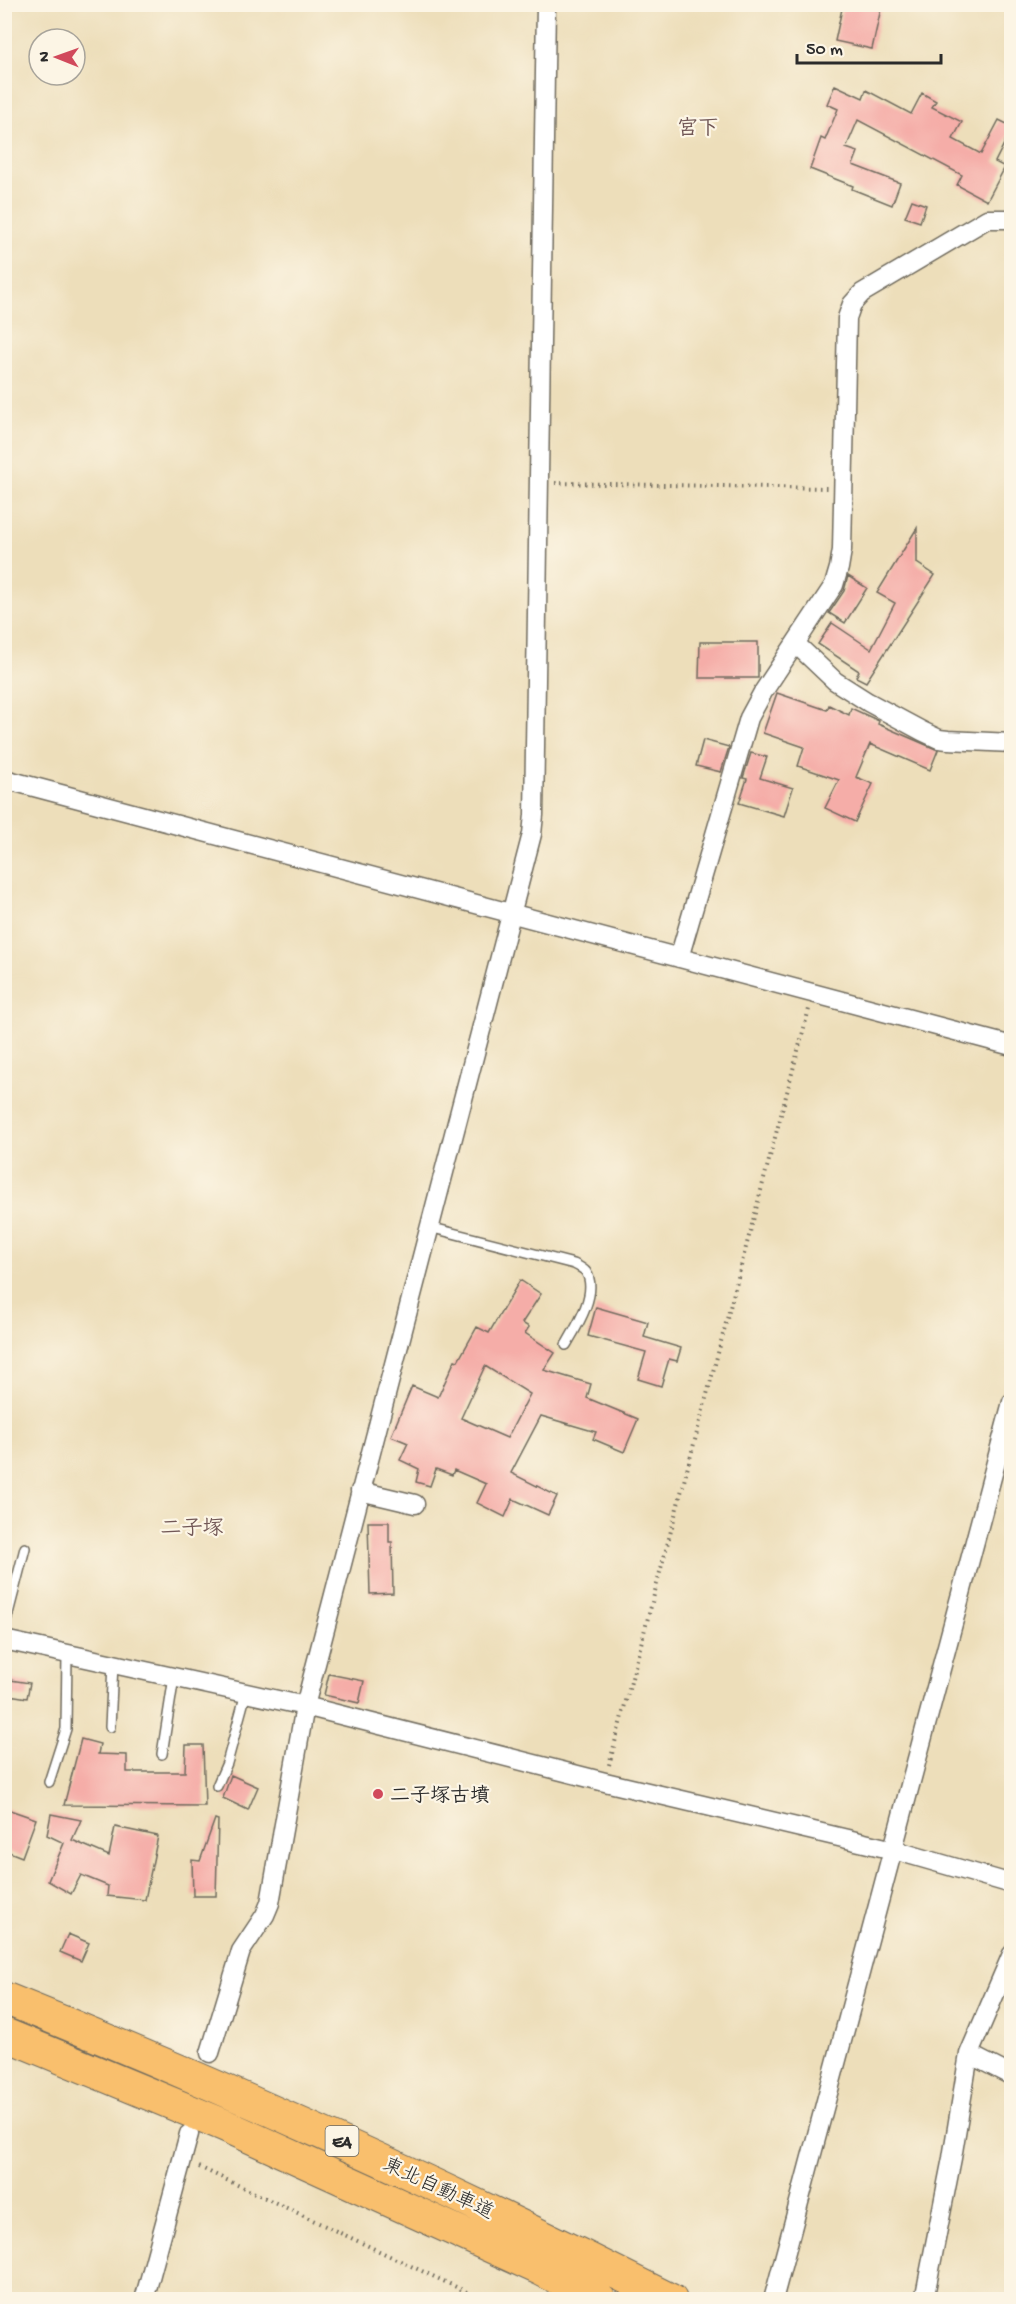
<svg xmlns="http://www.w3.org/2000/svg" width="1016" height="2304" font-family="'Gochi Hand','Klee One',sans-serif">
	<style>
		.building { fill: #f5ada8; fill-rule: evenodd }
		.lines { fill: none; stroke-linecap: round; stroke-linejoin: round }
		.lane-casing { stroke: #6f6a5d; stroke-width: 12 }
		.street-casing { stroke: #6f6a5d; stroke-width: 21 }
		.highway-casing { stroke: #6f6a5d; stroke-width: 34 }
		.path { stroke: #6f6a5d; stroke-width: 4; stroke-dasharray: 1.5 4.5; stroke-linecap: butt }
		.lane { stroke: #fff; stroke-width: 9 }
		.street { stroke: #fff; stroke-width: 18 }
		.highway { stroke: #f9bf6d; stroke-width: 32 }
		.poi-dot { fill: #d1495b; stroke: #fcf5e5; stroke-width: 2 }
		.labels { text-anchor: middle; stroke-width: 4.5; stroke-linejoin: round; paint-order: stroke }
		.shield { fill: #fcf5e5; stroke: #6a6863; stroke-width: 1.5 }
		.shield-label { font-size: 18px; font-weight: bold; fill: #2b2b2b }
		.poi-label { font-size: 20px; font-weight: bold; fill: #2b2b2b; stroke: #fcf5e5; text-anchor: start }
		.street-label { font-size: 20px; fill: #2b2b2b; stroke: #fcf5e5 }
		.neighbourhood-label { font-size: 21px; font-weight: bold; fill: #725857; stroke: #fcf5e5 }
	</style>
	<rect width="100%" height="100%" fill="#fcf5e5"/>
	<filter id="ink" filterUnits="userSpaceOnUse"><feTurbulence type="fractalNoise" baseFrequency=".0167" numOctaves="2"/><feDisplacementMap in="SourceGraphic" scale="12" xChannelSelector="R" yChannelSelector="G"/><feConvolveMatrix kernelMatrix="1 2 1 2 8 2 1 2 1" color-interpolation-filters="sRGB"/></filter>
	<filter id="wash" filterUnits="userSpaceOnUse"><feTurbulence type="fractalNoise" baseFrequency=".008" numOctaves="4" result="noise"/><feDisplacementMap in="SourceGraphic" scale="24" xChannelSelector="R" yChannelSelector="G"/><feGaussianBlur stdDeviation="1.35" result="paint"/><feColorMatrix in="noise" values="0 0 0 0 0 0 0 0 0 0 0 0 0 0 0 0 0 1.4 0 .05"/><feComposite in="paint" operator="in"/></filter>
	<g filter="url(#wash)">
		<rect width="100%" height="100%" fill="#eddeba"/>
		<g id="blocks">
			<!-- building -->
			<path class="building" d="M843,4H882L872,49L835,41Z
				M835,85L863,98L866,90L911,114L922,93L936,101L932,107L962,122L953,139L981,154L999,120L1011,126V130L995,162L1005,167L987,201L957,185L962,175L858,120L846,148L858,152L853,165L900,183L892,205L852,189L853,186L810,169L821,138L825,140L838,109L827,104Z
				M912,200L926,205L920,222L905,217Z
				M917,528V563L935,575L866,682L856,677L859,671L818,644L832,623L871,649L895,603L877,593Z
				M848,576L867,588L845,623L829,613L844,591Z
				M700,642H758V678H699Z
				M777,693L827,710L829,705L849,715L851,708L879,721L878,724L938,750L930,770L870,744L856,777L873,784L855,822L825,808L839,780L798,766L804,747L763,733Z
				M703,740L729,747L721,772L696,766Z
				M751,753L767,757L760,778L793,788L784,816L739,803L747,779L743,778Z
				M520,1280L541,1294L522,1323L529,1327L525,1333L555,1353L544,1370L591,1384L587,1398L638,1419L624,1452L593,1439L596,1432L541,1416L511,1473L557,1496L548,1515L513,1499L505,1517L477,1503L486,1484L454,1470L452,1475L436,1469L430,1486L416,1482L419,1469L400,1460L408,1443L391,1436L412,1386L438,1397L455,1360L458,1361L477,1327L489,1333ZM485,1366L530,1394L507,1438L461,1418Z
				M596,1307L648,1322L644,1337L681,1348L677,1361L669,1359L661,1386L638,1379L646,1352L588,1336Z
				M368,1522H389V1542H392L393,1593L370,1594Z
				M329,1674L364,1681L359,1703L324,1695Z
				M4,1679L30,1683L27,1698L4,1694Z
				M81,1739L100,1744L98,1754L127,1755V1772H185L186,1745H203L205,1806L64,1805Z
				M231,1775L258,1787L248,1810L223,1798Z
				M7,1809L36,1819L22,1857L4,1850V1817Z
				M51,1814L81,1820L72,1840L109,1856L115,1827L158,1836L145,1900L107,1896L108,1886L81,1875L71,1894L48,1881L64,1843L47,1835Z
				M215,1819L218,1820L216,1896H193L192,1860L200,1861Z
				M68,1934L89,1943L81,1961L60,1952Z"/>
		</g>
	</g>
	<g filter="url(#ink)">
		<use href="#blocks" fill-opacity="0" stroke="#6f6a5d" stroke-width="1.5"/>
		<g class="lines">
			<!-- lane casing -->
			<g class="lane-casing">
				<path id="lane" d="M429,1227L574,1264C578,1266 584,1269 586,1272C599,1292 576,1328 566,1345
					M4,1629L25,1548
					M110,1727L113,1664
					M162,1754L174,1677
					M49,1782L66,1729L67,1654
					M217,1786L227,1763L246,1693"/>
			</g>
			<!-- street casing -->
			<g class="street-casing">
				<path id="street" d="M796,644L835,681L868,702L922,731L939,739L948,740L1012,743
					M4,779L1012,1046
					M679,958L749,718L763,692L834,585L839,568L842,550L847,318L852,304L862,293L987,219H1012
					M360,1491L415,1504
					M4,1640L305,1706L605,1782L894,1850L1012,1884
					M210,2053L241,1951L265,1915L270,1903L305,1706L532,834L534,815L546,4
					M969,2054L1012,2076
					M144,2300L189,2134
					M773,2300L1012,1402
					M924,2300L952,2158L969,2054L1012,1954"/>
			</g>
			<!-- highway casing -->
			<g class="highway-casing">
				<path id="highway" d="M4,1998C231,2089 453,2190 671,2300
					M4,2034L224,2125L540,2269L600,2300"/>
			</g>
			<!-- path -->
			<path class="path" d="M555,483L827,488
				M609,1765L809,1009
				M199,2167L484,2300"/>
			<!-- lane -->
			<use href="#lane" class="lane"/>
			<!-- street -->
			<use href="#street" class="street"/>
			<!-- highway -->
			<use href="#highway" class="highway"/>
		</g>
	</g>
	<!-- markers -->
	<circle class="poi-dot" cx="378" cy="1794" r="6"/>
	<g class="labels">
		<!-- shield labels -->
		<rect class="shield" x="325.5" y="2126" width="33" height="30" rx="4.5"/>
		<g class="shield-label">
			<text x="342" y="2147">E4</text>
		</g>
		<!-- poi labels -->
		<g class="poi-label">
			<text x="390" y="1801">二子塚古墳</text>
		</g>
		<!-- street labels -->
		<g class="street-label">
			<text transform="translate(439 2187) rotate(25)" y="7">東北自動車道</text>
		</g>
		<!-- neighbourhood labels -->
		<g class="neighbourhood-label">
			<text x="698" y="134">宮下</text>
			<text x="192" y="1534">二子塚</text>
		</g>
	</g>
	<!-- margin -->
	<rect width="1016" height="2304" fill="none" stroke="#fcf5e5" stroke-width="24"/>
	<!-- north arrow -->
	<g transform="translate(57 57) rotate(271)"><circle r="28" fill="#fcf5e5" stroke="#a8a49b" stroke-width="1.5"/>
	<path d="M0-4.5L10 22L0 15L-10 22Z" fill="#d1495b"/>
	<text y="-9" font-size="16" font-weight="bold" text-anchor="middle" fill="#2b2b2b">N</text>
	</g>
	<!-- scale -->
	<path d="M797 54v9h144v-9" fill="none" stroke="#2b2b2b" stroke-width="3"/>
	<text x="806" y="54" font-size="18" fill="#2b2b2b" stroke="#fcf5e5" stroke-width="4.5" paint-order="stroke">50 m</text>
</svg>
